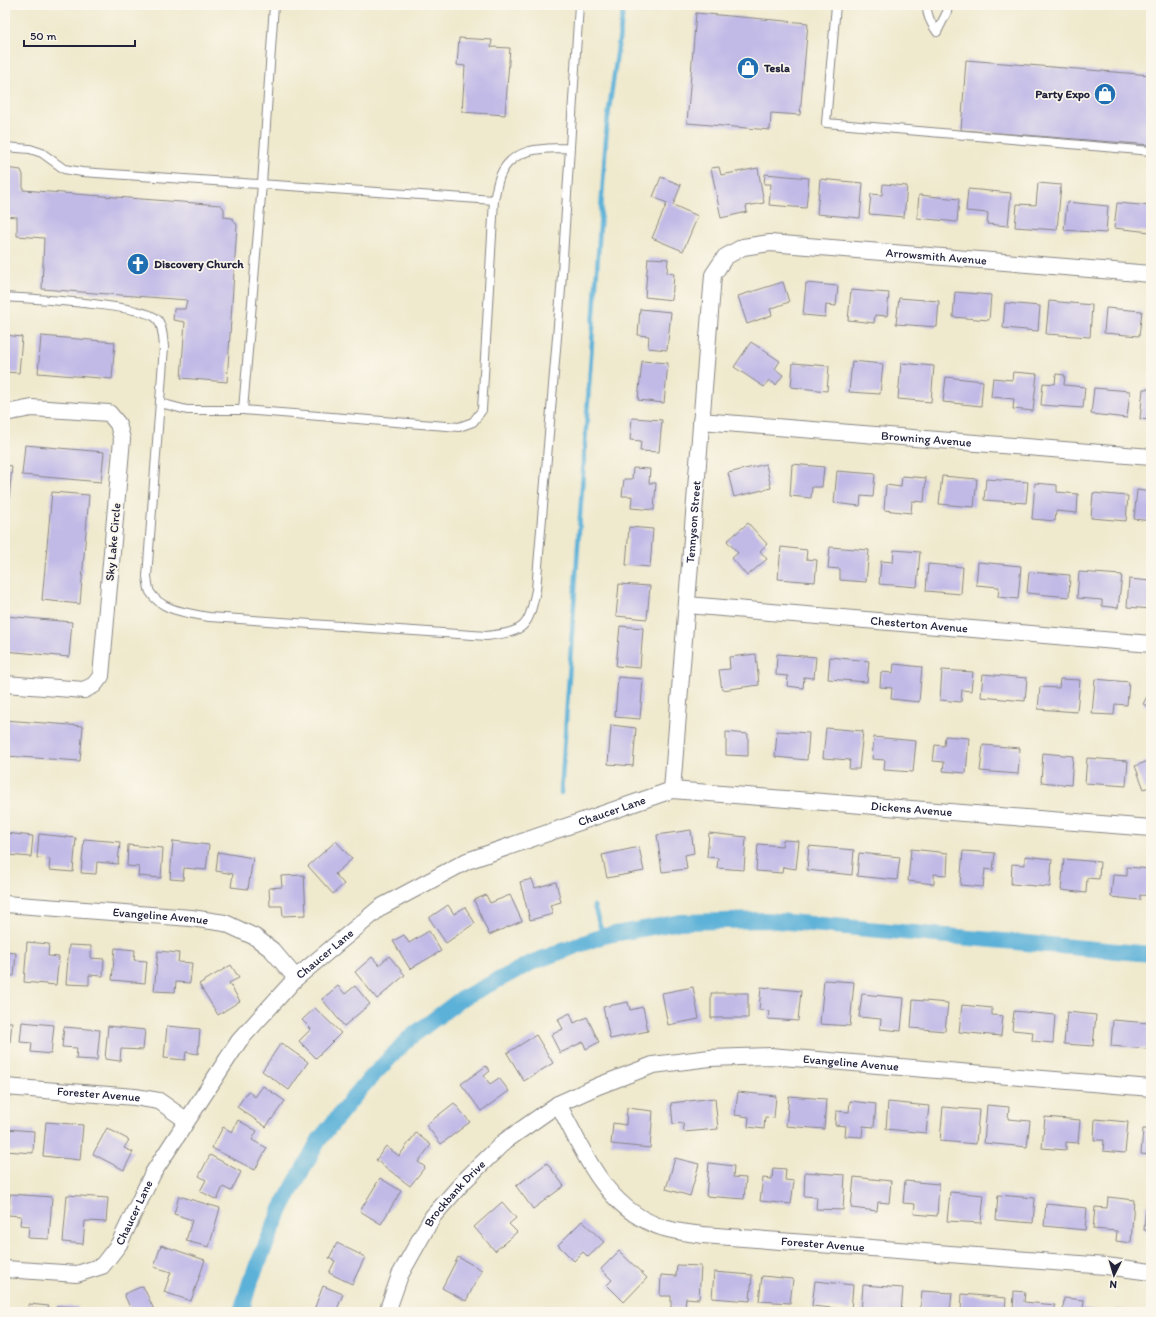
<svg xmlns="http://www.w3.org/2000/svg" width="1156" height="1317" font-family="Itim,sans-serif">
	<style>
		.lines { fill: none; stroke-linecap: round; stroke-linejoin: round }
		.stream { stroke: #5bb1d8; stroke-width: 4.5 }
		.canal { stroke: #5bb1d8; stroke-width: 16 }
		.building { fill: #c1bae7 }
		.lane-casing { stroke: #888684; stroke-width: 10 }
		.street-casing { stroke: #888684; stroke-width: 18 }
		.lane { stroke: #fff; stroke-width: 8 }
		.street { stroke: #fff; stroke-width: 16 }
		.labels { text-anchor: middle; stroke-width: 3.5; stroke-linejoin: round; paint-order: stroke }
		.poi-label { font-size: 12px; font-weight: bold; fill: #22223b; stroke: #fbf7ec; text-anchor: start }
		.street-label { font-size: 12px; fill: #22223b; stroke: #fbf7ec }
	</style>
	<rect width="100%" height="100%" fill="#fbf7ec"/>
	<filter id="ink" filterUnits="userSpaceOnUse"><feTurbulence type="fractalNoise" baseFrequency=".025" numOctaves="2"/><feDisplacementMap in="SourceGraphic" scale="8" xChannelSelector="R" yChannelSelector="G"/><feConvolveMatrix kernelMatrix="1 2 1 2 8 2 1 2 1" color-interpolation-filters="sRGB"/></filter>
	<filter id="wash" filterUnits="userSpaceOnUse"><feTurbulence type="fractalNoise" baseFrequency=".012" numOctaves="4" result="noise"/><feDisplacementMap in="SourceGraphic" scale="16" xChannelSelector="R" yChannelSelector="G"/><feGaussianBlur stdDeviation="0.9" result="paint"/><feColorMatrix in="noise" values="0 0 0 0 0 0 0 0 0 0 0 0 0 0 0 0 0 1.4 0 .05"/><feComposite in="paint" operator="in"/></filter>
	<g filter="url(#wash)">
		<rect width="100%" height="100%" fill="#efe9cd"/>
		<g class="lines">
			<!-- stream -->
			<path class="stream" d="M561,793L607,124L624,5
				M594,906L603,936"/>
			<!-- canal -->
			<path class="canal" d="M241,1312L250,1282L282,1207L319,1140L362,1087L408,1039L461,999L533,962L603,936L681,922L766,920L1151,954"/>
		</g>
		<g id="blocks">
			<!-- building -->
			<path class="building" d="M696,13L808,23L800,115L771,113L770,130L687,123Z
				M459,38L492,40L491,47L510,48L505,115L462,112L465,66L457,65Z
				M966,60L1151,75V145L961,130Z
				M719,167L721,175L758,168L764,203L746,206L747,212L721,218L711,168Z
				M5,168L21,170L23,175V190L221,205L224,209V217L232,218L237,225L227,382L181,378L185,322L173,320L174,309H185L187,300L42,289L44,238L17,236V217L5,216Z
				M765,174L809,178L806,208L769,205L771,184H764Z
				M661,177L681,185L673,205L698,216L683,251L652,238L667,203L653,197Z
				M820,179L863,183L860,218L817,214Z
				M1038,183L1061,185L1057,230L1015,227L1017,204L1036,205Z
				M883,184L907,186L904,217L869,214L871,194L882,195Z
				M968,189L1011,193L1008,226L987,224L988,213L966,211Z
				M919,195L959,199L957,222L917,218Z
				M1067,202L1108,206L1106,233L1064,230Z
				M1117,203L1151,206L1150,232L1114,228Z
				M648,258L668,259L667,273L674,274L672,300L645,297Z
				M783,282L789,302L770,309L772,315L747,324L738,296Z
				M806,283L838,286L836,306L826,305L825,317L803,315Z
				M851,290L889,293L887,316L875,315L874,323L848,320Z
				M955,292L991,295L989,320L953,317Z
				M899,298L939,301L937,327L896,324Z
				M1049,301L1092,305L1090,337L1046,334Z
				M1005,303L1040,306L1038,331L1003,328Z
				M1106,308L1142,311L1139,336L1104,333Z
				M640,309L671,312L667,350L648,348L649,336L638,335Z
				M5,335L22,337L19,373L5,372Z
				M41,336L115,342L112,379L38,373Z
				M751,342L780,361L775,369L783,375L776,385L769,380L764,387L734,367Z
				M642,361L668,363L664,403L638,400Z
				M852,361L883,364L880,394L849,392Z
				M793,363L829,366L827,391L791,387Z
				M901,363L934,366L931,402L898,399Z
				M1013,372L1037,374L1033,411L1013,409L1014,399L991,397L993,378L1012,380Z
				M1056,374L1065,375L1064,385L1085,387L1083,408L1041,405L1043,383L1055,384Z
				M946,377L983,381L981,406L943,402Z
				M1094,388L1130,391L1127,418L1091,414Z
				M1143,389H1151V420L1140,419Z
				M632,418L662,420L659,452L640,451L641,441L630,440Z
				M25,445L104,452L101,482L22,475Z
				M766,464L771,488L734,497L728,473Z
				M792,464L824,467L822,487H812L811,498L790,496Z
				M5,465L12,466L6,533H5Z
				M633,468L650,469L649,483H656L654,510L631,508L632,496H622L624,479H632Z
				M837,471L875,474L873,497L861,496L860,506L834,503Z
				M902,476L926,478L924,502L912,501L911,513L884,510L886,485L901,487Z
				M942,476L977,479L974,507L939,504Z
				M986,479L1028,482L1026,503L984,500Z
				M1035,483L1057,485V492L1078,494L1077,513L1056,511L1055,521L1032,519Z
				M1137,490L1151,492V521L1134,519Z
				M52,492L89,495L80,604L42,600Z
				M1093,493L1128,496L1126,521L1091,518Z
				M748,523L767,544L760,551L767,559L747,576L732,558L738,553L727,541Z
				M629,527L653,529L650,567L626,565Z
				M781,547L807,550L806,559L817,560L815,582L778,579Z
				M830,547L869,550L866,582L840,580V569L828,568Z
				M894,550L920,552L917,587L879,584L881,561L893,562Z
				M978,562L1021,566L1018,599L998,597L999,587L976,585Z
				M928,564L963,567L961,594L926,591Z
				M1029,572L1070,575L1069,597L1027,593Z
				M1079,572L1122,575L1118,608L1102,606V600L1077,598Z
				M1129,579L1151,581V609L1127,607Z
				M619,584L650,586L647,619L616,616Z
				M5,616L72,622L69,657L5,651Z
				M620,626L643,628L640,668L616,666Z
				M756,654L759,685L722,690L719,670L730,669L729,657Z
				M777,654L816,657L814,678L804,677L803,688L787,686L788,676L776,675Z
				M830,657L869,661L867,682L828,679Z
				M894,664L922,667L919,702L891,699L892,688L880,687L881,672L893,673Z
				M942,670L973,672L971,691L962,690L961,702L940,700Z
				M983,674L1027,678L1025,701L981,697Z
				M618,677L643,679L640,719L615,717Z
				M1060,679L1080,680L1077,712L1038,709L1040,687L1059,688Z
				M1095,679L1129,682L1127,705L1115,704L1114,715L1092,714Z
				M1151,689V708L1143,704Z
				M5,720L83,726L80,761L5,756Z
				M611,725L636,728L633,766L608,764Z
				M826,728L863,731L859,769H849L850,760L823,758Z
				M777,731L809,733L807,760L775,757Z
				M726,732L748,734V756L726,755Z
				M945,736L969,738L966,773L943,771L944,762L933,761L935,745L944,746Z
				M874,737L916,741L913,772L884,770L885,760L872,759Z
				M983,745L1020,748L1018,774L980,771Z
				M1043,753L1073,756L1071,785L1041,782Z
				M1087,758L1128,761L1126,786L1085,783Z
				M1151,760V786L1144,789L1135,766Z
				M691,830L694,853L685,855L687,869L662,872L657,835Z
				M5,833L33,836L31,857L8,855L7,868L5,867Z
				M709,833L746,837L744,870L717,868L718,858L707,857Z
				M39,834L76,838L73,872L49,870L50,859L37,858Z
				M84,839L120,842L118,864L97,862L96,874L81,873Z
				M783,840L799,841L796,869L783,867L782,873L756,871L758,844L782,846Z
				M173,841L209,845L206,870L184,868L183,880L170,879Z
				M336,841L352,859L335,874L344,884L333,894L308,866Z
				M128,845L163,848L161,878L138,876L139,867L127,866Z
				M809,846L854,850L852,875L807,870Z
				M639,847L644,871L607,878L602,855Z
				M911,849L948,853L947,875L934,874V884L908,881Z
				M963,851L995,853L993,870L985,869L983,887L960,885Z
				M218,852L253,858L248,889L231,887L233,874L216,871Z
				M859,853L900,857L897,880L857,876Z
				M1025,856L1052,859L1050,887L1011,884L1012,864L1025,865Z
				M1064,859L1100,862L1099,879L1087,878L1086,893L1061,890Z
				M1127,867L1151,869V896L1140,895V900L1111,897L1113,875L1127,876Z
				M304,875L306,915L283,916L282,906H270L269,888L282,887L281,876Z
				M532,879L535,888L556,882L561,902L550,905L553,914L530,920L520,882Z
				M486,895L490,903L510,895L522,921L489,935L474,900Z
				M448,905L454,914L465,907L475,923L446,943L429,918Z
				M429,931L441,951L410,969L393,941L404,935L409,943Z
				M27,942L49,944L48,956L59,957L56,985L24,982Z
				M69,945L91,946V958L104,959L103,976L89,975V985L66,984Z
				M115,948L135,950L134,960L147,961L145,983L112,980Z
				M158,951L179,953L178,962L192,963L190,983L176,982L175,992L154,991Z
				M5,952L16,953L14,976L5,975Z
				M389,956L405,975L377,999L355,972L372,957L379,965Z
				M231,965L239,978L229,983L240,1001L218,1015L199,984Z
				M824,980L854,982L850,1026L820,1024Z
				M338,986L345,994L355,986L370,1004L344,1026L322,999Z
				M693,987L699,1019L668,1025L662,993Z
				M761,987L801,991L798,1021L768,1019L769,1011L759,1010Z
				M711,993H748V1018H711Z
				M862,994L904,998L901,1031L880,1029L881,1019L859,1017Z
				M913,1000L948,1003L945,1031L911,1028Z
				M628,1002L630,1010L643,1007L648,1031L610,1039L603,1007Z
				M962,1005L992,1008V1015L1003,1016L1001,1036L959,1032Z
				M315,1008L341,1033L316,1058L299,1041L311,1029L302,1020Z
				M1014,1011L1055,1015L1053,1043L1032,1041L1033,1032L1012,1030Z
				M1067,1012L1096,1015L1093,1046L1064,1044Z
				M570,1013L574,1023L587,1017L599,1042L586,1049L583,1042L560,1053L551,1035L563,1029L558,1019Z
				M1113,1020L1149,1023L1147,1049L1111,1046Z
				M5,1022H12L10,1042H5Z
				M22,1022L54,1025L51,1054L31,1052L32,1043L20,1042Z
				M108,1026L145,1030L143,1050L121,1049L120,1061L105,1059Z
				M167,1026L200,1029L198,1054L186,1052L185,1060L164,1058Z
				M64,1027L100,1030L97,1060L76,1059L77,1048L62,1047Z
				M536,1035L553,1063L524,1081L507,1053Z
				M281,1043L308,1062L289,1090L262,1071Z
				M486,1066L490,1071L484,1076L490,1084L499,1078L509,1091L481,1111L461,1084Z
				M263,1086L285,1101L266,1127L237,1107L248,1091L255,1097Z
				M738,1092L776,1096L774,1118L765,1117L764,1129L748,1127L749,1117L735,1115Z
				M789,1096L826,1099L824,1129L786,1126Z
				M715,1098L718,1129L684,1132L683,1123L673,1124L671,1103Z
				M850,1101L876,1104L874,1127L863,1126L862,1137L845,1136L846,1126L835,1125L836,1111L849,1112Z
				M888,1102L929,1106L926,1133L886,1129Z
				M454,1103L470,1122L441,1144L426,1125Z
				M987,1105L1009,1107L1008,1119L1030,1121L1027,1147L984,1143Z
				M943,1107L979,1110L976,1144L940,1141Z
				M627,1108L653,1111L650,1148L611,1144L613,1123L626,1125Z
				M1045,1117L1080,1120L1078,1143L1066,1142V1150L1042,1148Z
				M1095,1119L1128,1122L1125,1153L1103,1151L1104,1140H1094Z
				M238,1120L257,1131L252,1140L267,1148L255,1170L212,1148L223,1127L232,1132Z
				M46,1122L83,1125L80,1160L43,1156Z
				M107,1128L129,1140L124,1148L133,1152L124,1170L93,1154Z
				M5,1129L34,1131L33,1153L5,1151Z
				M1143,1129H1151V1155L1141,1154Z
				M416,1133L431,1145L418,1162L425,1167L410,1186L376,1160L386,1146L399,1156Z
				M210,1155L241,1172L231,1191L223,1187L217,1200L200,1191L206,1180L199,1176Z
				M675,1158L699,1164L690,1196L666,1189Z
				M547,1163L564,1186L533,1209L516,1186Z
				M709,1163L734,1166L733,1177L746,1178L744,1199L706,1196Z
				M773,1168L786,1169L785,1180L794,1181L791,1204L760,1201L763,1178L772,1179Z
				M805,1172L845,1175L843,1210L816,1209L817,1197L804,1196Z
				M854,1177L891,1181L889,1203L878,1202L877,1211L851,1208Z
				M380,1178L401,1191L381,1224L360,1211Z
				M905,1181L939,1184L937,1216L914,1214L915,1204L903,1203Z
				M950,1192L984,1195L981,1223L947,1221Z
				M10,1194L52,1197L49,1239L28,1238L29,1226L20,1225L21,1216L8,1215Z
				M67,1195L108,1198L106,1222L85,1221L83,1244L63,1242Z
				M998,1195L1035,1198L1033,1223L996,1220Z
				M179,1196L220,1208L209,1247L186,1241L192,1220L174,1214Z
				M1108,1197L1134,1200L1131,1243L1116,1241L1117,1231L1093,1229L1095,1207L1107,1208Z
				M502,1202L516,1218L509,1224L517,1232L495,1251L474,1227Z
				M1046,1204L1087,1208L1085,1230L1044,1226Z
				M1146,1205H1151V1231L1144,1230Z
				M582,1221L604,1242L588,1257L583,1252L574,1261L558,1245Z
				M337,1243L365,1257L352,1284L329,1273L335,1261L329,1258Z
				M161,1245L205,1260L191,1301L164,1292L171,1272L154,1267Z
				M619,1251L647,1278L624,1302L607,1285L612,1280L601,1269Z
				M458,1257L482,1270L466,1301L442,1288Z
				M677,1265L701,1266L699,1299L686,1298L685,1308H671V1296H660L661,1275L676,1276Z
				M714,1272L752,1275L750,1301L712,1298Z
				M762,1276L793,1279L790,1303L759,1301Z
				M815,1281L853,1285L851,1310L812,1306Z
				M863,1285L903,1288L901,1312H861Z
				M143,1286L155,1312H132L124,1294Z
				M323,1286L343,1294L336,1312H313Z
				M922,1291L952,1293L950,1312H920Z
				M1014,1291L1025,1292L1024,1302L1055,1305V1312H1013Z
				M962,1294L1006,1298L1005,1312H961Z
				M1064,1298L1084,1300L1083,1309L1106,1312H1063Z
				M29,1304L49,1306L48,1312H28Z
				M57,1306L78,1307V1312H56Z
				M1116,1309L1137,1311V1312H1116Z"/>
		</g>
	</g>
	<g filter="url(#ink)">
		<use href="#blocks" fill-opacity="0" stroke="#888684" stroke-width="1"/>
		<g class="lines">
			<!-- lane casing -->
			<g class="lane-casing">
				<path id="lane" d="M836,5L826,123L1151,151
					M927,5C926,15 932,25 937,32L947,12L948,5
					M5,147L30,149L42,153L64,169L82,172L494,200
					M5,297C29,299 146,304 158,320C163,327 163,338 164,347L147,577C148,581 148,588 150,592C161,611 189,613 209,617L487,636C526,631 528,628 536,590L561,289L579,5
					M160,403L187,410H243L459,427L473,422L482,410L494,200C496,192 497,183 500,176C512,147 543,148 570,148
					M243,410L262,184L274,5"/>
			</g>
			<!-- street casing -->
			<g class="street-casing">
				<g id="street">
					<path d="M5,413L32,408L109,413L118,424L122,439L101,676L94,685L84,690L5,684"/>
					<path id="s1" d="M701,421L1151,457"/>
					<path id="s2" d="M687,605L1151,644"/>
					<path id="s3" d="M672,790L713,275L725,257L743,247L770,243L1151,274"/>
					<path id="s4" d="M5,904L191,918L225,923L255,937L272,950L296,978"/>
					<path id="s5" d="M5,1087L135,1097L159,1101L186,1120"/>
					<path id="s6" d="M558,1104C585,1153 605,1210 664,1228C676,1232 690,1233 703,1235L1106,1266L1151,1272"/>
					<path id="s7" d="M5,1269L77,1274L102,1266L119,1244L153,1173L239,1041L296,978L381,907L467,861L672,790L1151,828"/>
					<path id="s8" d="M387,1312L400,1275L433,1216L464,1181L505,1141L558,1104L598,1086L653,1065L710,1058L770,1056L1151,1088"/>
				</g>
			</g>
			<!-- lane -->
			<use href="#lane" class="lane"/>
			<!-- street -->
			<use href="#street" class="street"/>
		</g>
	</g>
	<!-- icons -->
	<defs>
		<g id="shop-disc" transform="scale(1.15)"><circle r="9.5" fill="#1f6fb2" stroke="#fbf7ec"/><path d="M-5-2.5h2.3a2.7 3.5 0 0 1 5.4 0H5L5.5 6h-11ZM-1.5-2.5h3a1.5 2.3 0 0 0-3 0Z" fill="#fff"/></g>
		<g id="church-disc" transform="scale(1.15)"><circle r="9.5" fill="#1f6fb2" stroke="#fbf7ec"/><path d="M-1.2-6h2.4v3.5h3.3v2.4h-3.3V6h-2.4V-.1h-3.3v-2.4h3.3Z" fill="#fff"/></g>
	</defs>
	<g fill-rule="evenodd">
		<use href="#shop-disc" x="748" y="68"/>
		<use href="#shop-disc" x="1105" y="94"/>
		<use href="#church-disc" x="138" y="264"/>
	</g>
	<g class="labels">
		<!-- poi labels -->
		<g class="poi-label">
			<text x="764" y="72">Tesla</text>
			<text x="1090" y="98" text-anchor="end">Party Expo</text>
			<text x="154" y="268">Discovery Church</text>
		</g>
		<!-- street labels -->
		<g class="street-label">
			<text dy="4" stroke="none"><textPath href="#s3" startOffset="753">Arrowsmith Avenue</textPath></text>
			<text dy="4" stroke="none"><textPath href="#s1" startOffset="226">Browning Avenue</textPath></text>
			<text dy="4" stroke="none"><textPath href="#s3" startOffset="269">Tennyson Street</textPath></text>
			<text transform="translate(113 542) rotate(-85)" y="4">Sky Lake Circle</text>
			<text dy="4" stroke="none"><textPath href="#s2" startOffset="233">Chesterton Avenue</textPath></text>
			<text dy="4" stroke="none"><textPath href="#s7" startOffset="1113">Dickens Avenue</textPath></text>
			<text dy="4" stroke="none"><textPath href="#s7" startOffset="809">Chaucer Lane</textPath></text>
			<text dy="4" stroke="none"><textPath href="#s4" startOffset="156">Evangeline Avenue</textPath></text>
			<text dy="4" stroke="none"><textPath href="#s7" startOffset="485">Chaucer Lane</textPath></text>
			<text dy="4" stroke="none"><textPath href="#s8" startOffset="577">Evangeline Avenue</textPath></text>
			<text dy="4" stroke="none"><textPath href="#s5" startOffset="94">Forester Avenue</textPath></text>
			<text dy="4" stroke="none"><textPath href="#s8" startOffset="138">Brockbank Drive</textPath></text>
			<text dy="4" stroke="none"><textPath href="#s7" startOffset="161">Chaucer Lane</textPath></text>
			<text dy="4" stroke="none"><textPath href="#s6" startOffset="328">Forester Avenue</textPath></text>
		</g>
	</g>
	<!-- margin -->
	<rect width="1156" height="1317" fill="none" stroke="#fbf7ec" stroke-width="20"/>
	<!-- north arrow -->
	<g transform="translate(1114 1275) rotate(185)" stroke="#fbf7ec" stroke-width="3" paint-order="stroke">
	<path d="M0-3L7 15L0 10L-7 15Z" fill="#22223b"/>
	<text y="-6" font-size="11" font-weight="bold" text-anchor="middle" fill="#22223b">N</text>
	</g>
	<!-- scale -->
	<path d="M24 40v6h111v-6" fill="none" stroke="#22223b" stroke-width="2"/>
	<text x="30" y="40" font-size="12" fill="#22223b" stroke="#fbf7ec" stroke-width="3" paint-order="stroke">50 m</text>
</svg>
